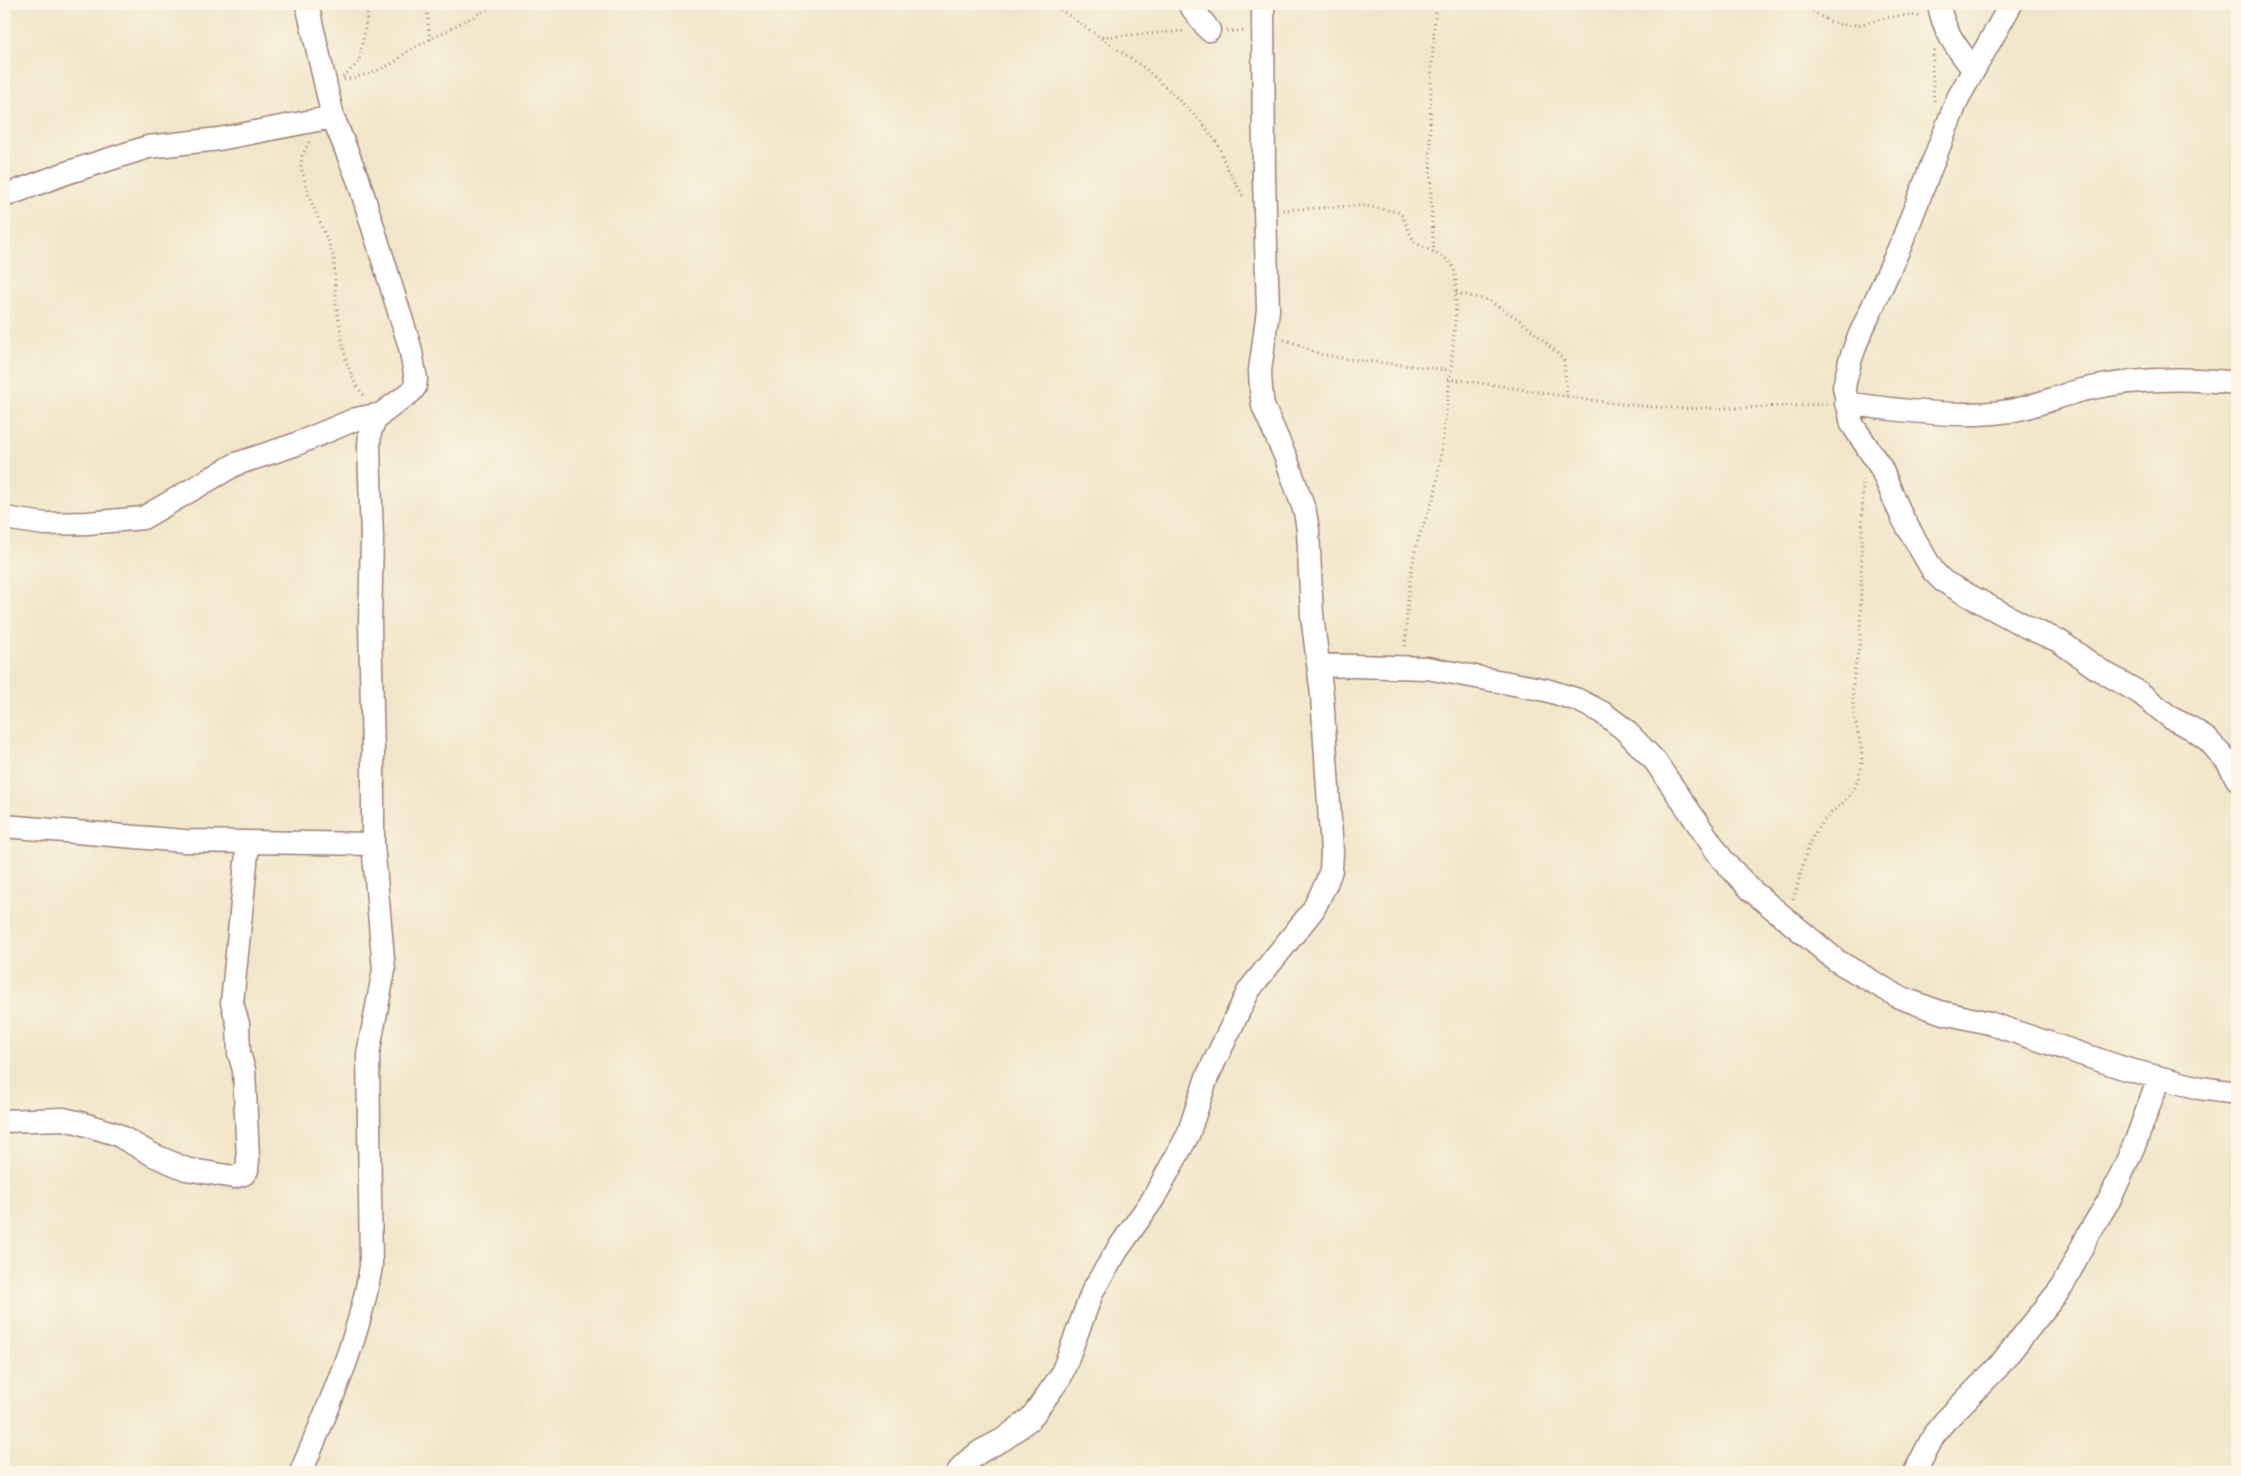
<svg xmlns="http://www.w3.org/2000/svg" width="2241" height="1476" font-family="Dekko,sans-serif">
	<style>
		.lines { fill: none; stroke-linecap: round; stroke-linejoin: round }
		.minor-casing { stroke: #9e827a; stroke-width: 25 }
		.path { stroke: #9e827a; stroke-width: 3; stroke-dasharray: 1 4; stroke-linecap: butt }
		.minor { stroke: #fff; stroke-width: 22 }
	</style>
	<rect width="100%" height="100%" fill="#fcf5e5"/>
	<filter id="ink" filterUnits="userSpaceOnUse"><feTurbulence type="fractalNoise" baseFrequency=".02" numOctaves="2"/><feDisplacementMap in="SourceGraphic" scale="10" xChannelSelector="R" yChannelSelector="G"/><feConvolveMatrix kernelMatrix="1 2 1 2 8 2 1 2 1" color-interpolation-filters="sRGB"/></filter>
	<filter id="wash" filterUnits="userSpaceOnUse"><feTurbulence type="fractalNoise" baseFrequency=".0096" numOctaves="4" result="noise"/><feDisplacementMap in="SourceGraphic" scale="20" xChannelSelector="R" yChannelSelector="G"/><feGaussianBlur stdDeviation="1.12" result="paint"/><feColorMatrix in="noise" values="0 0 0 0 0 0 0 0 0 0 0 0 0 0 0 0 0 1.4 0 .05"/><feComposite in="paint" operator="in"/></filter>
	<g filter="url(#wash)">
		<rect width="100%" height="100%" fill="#f1e6c9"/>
	</g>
	<g filter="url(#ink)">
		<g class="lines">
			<!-- minor casing -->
			<g class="minor-casing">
				<path id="minor" d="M1189,4L1209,30
					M1939,4C1943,31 1957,48 1973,69
					M2011,4L1958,98L1901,244L1857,341L1850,361L1844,387L1852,424L1881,468L1902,517L1933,571L1943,581L1957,589L2029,628L2059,641L2098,669L2140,693L2171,718L2191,728L2208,740L2216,749L2227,761L2237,779
					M4,196L69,172L148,147L219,139L333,117
					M1846,403C1893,410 1956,418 2002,412C2030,409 2055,397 2082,390C2133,378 2186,377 2237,383
					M4,518L45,524L88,523L143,518L236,464L294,445L356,419L381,414
					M1318,665L1427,668L1546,690L1578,700L1603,713L1624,729L1655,761L1722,859L1751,890L1837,961L1899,997L1940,1012L1989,1023L2126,1069L2200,1088L2237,1093
					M4,826L184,841L373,844
					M4,1121L63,1119L77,1122L116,1134L153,1155L186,1169L234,1177L244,1174L247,1170L248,1159L244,1070L239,1053L238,1024L232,1003L248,843
					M301,1472C329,1406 360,1337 371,1266L368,1054L384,970L373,844V753L370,623L372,538L369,447L370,432L374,422L381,414L411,392L415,387L416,379L410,347L359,182L333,117L307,4
					M958,1472L964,1464L981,1451L1004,1439L1031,1418L1061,1376L1093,1290L1118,1249L1153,1199L1188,1135L1207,1077L1249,990L1313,910L1326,884L1331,870L1332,852L1322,695L1312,615L1308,530L1305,512L1286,458L1263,406L1261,390L1260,371L1268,310L1264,177L1263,4
					M1915,1472L1935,1433L1945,1421L1998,1367L2062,1287L2089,1233L2111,1197L2136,1141L2159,1078"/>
			</g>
			<!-- path -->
			<path class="path" d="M426,4L430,40
				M1052,4L1146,69L1200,120L1218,144L1225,164L1244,198
				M1805,4C1851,47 1871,10 1921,16
				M1227,31H1243
				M1102,37L1186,31
				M343,77L359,62L369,4
				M344,80C366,74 390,70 406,52L497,4
				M1934,101L1932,68L1934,50
				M309,142L302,156L301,167L309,196L334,257L336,306L346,361L356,385L365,397
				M1283,210L1351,206H1366L1398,212C1407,219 1407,233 1415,242C1426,251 1446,254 1453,267C1464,287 1441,455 1436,488C1432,508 1421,527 1416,547C1408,580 1407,615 1405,648
				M1434,253C1428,169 1429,87 1436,4
				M1456,293L1488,300L1518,319L1541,338L1564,360L1567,396
				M1284,340L1300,345L1319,354L1347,359L1449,370
				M1448,379C1506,385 1564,398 1622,404C1690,412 1759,407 1828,404
				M1793,899C1802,875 1805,844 1821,824C1837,804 1852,802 1860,773C1865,757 1859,740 1856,724C1850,698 1853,670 1860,644L1863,480"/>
			<!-- minor -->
			<use href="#minor" class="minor"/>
		</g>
	</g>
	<!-- margin -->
	<rect width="2241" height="1476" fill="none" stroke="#fcf5e5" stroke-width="20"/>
</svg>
